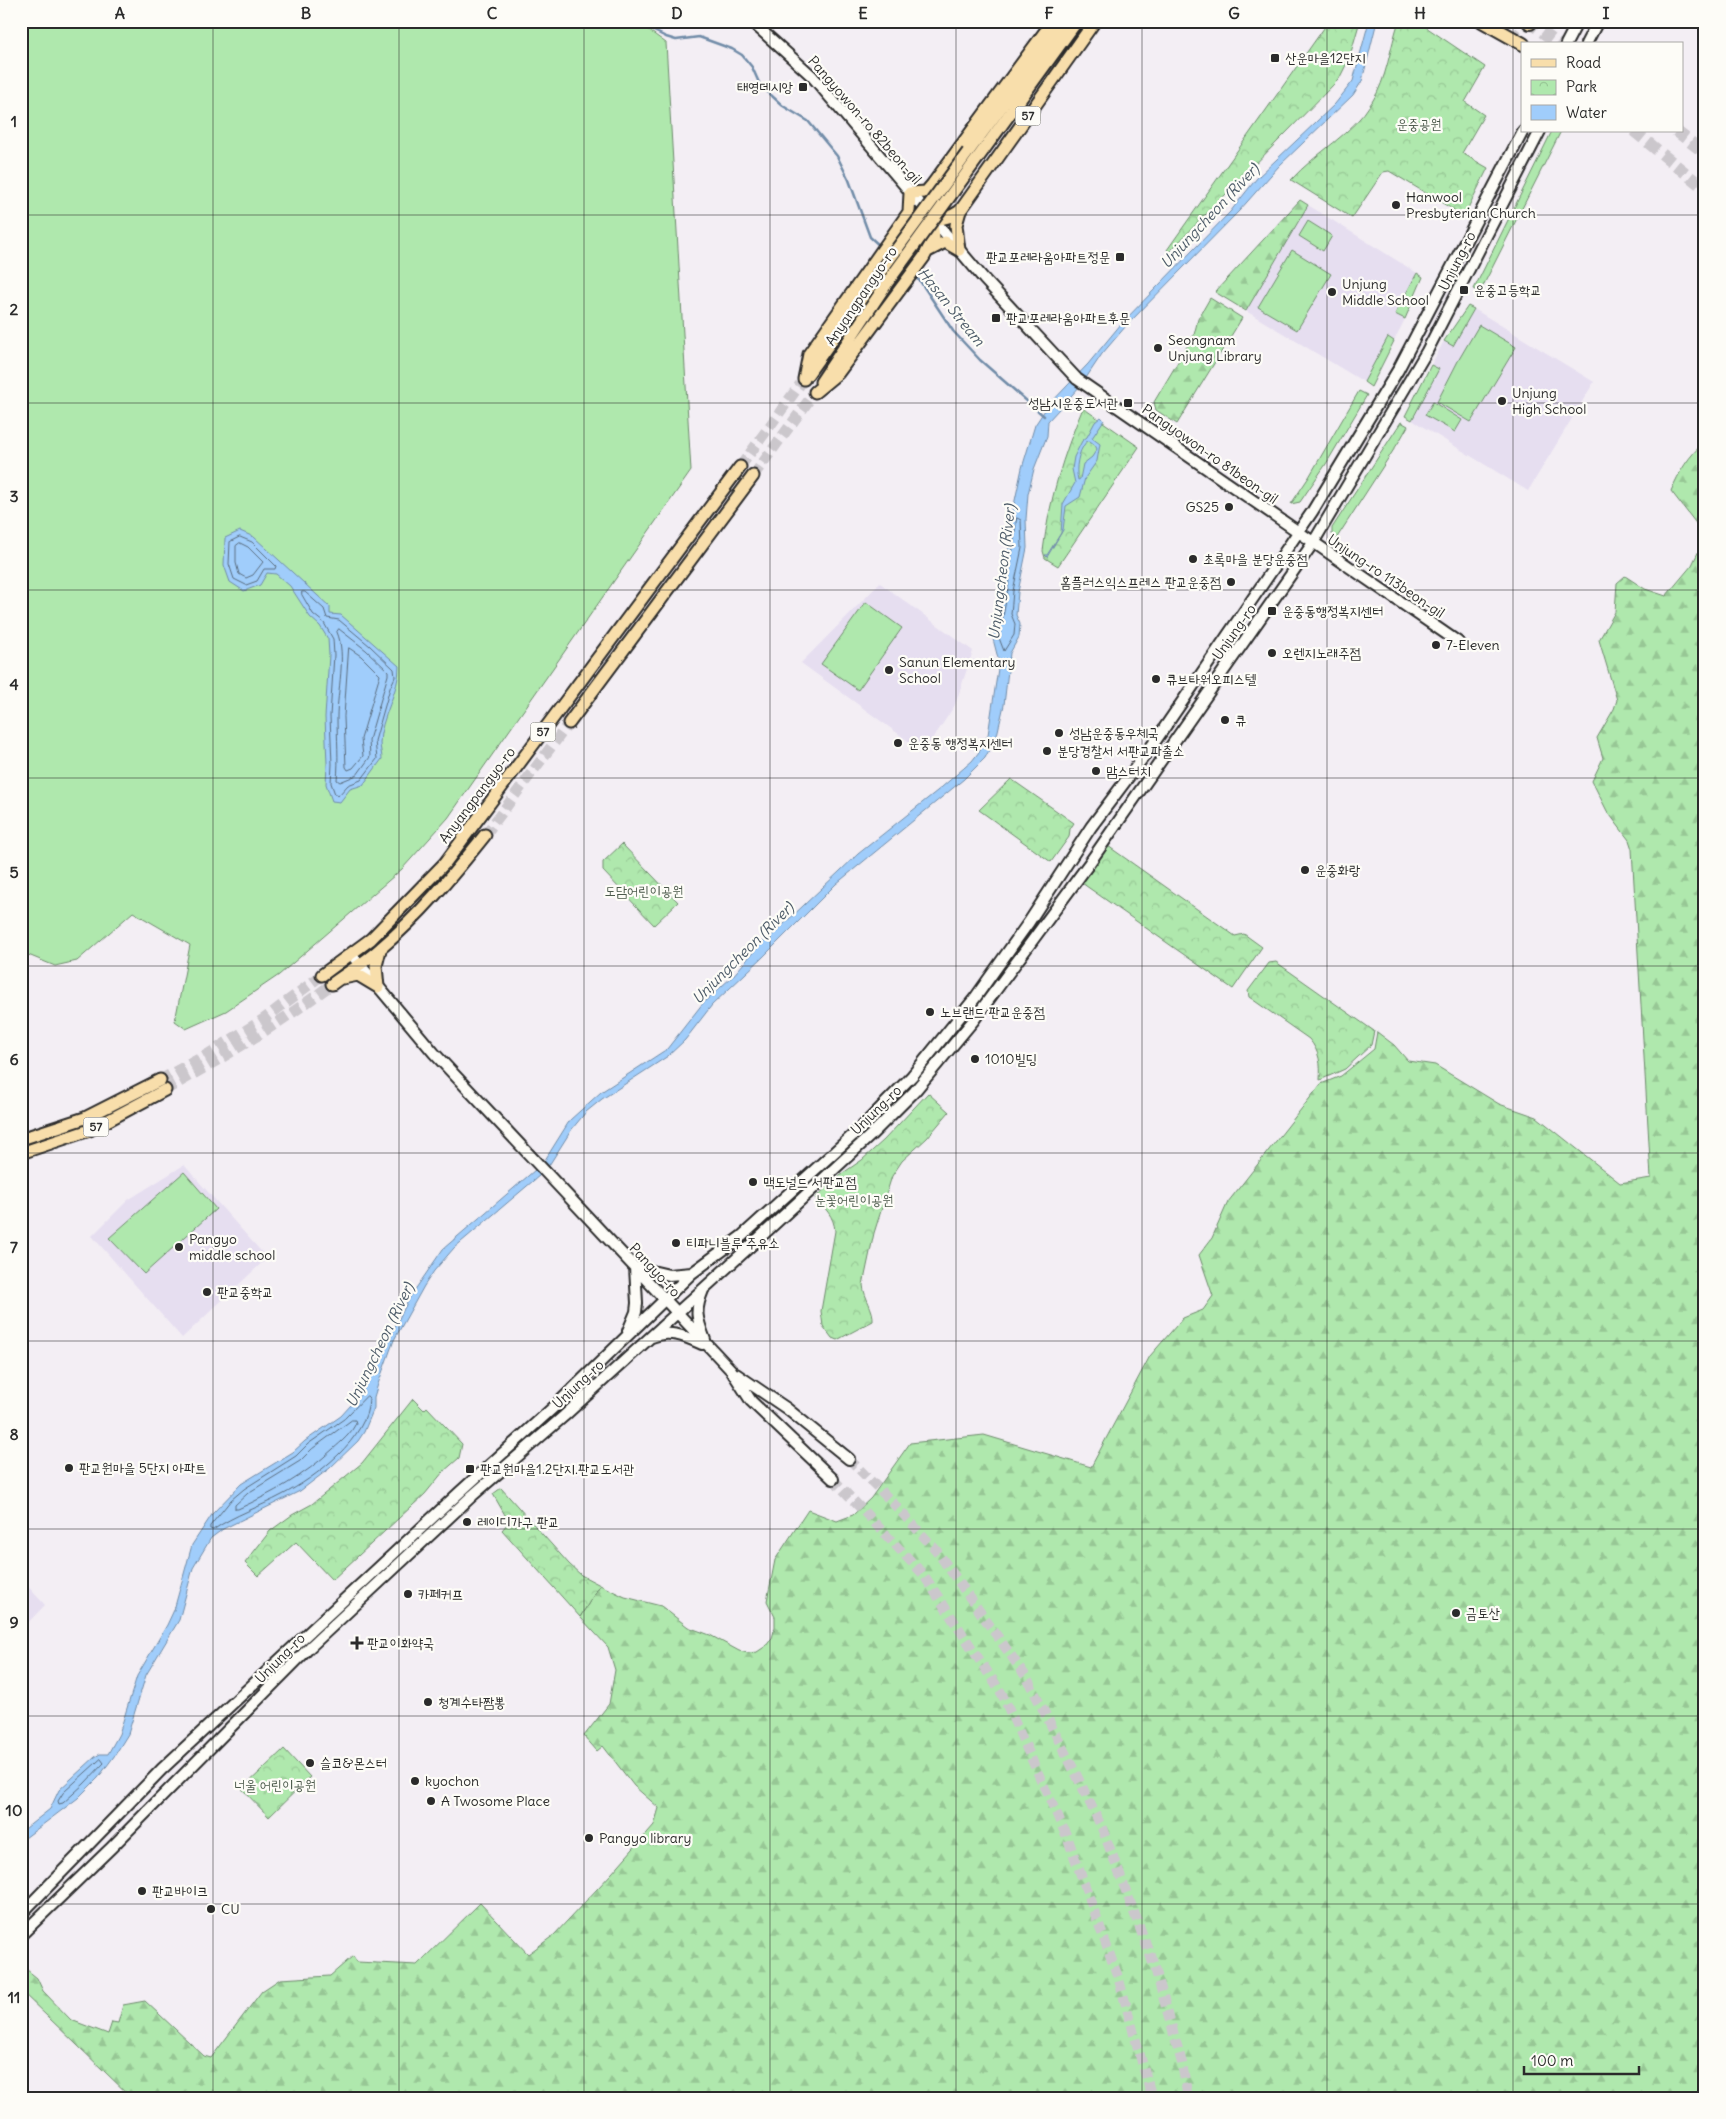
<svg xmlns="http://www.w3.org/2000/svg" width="1726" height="2119" font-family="Delius,'Poor Story',sans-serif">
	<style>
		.built { fill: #e6def0 }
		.grass { fill: #afe8ad; stroke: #6d8a6c }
		.forest { fill: url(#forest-firs); stroke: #6d8a6c }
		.park { fill: url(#park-crowns); stroke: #6d8a6c }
		.water { fill: #a0cdfb; stroke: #718ca8; fill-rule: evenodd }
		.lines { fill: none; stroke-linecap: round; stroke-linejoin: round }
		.shore { stroke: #5a6c7e; stroke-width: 1 }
		.stream { stroke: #718ca8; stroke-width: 2.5 }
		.secondary-tunnel { stroke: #cbc7cc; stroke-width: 10; stroke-dasharray: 10 5; stroke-linecap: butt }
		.primary-tunnel { stroke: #cbc7cc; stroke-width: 11; stroke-dasharray: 11 5.5; stroke-linecap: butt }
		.highway-tunnel { stroke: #cbc7cc; stroke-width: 12; stroke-dasharray: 12 6; stroke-linecap: butt }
		.secondary-casing { stroke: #2b2b2b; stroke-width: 14 }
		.primary-casing { stroke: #2b2b2b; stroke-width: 15 }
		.highway-casing { stroke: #2b2b2b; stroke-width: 16 }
		.secondary { stroke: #fdfcf7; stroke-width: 10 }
		.primary { stroke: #f8deab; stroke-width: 11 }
		.highway { stroke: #f8deab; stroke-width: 12 }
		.primary-bridge-casing { stroke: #2b2b2b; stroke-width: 15; stroke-linecap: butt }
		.primary-bridge { stroke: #f8deab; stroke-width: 11 }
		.grid { fill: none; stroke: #2b2b2b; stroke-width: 1; stroke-opacity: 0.55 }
		.poi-dot { fill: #2b2b2b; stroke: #fdfcf7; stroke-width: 2 }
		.labels { text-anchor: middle; stroke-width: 4.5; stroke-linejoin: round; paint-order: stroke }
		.shield { fill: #fdfcf7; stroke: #6a6a68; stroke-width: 1 }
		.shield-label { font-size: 12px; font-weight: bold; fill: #2b2b2b }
		.poi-label { font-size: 14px; fill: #2b2b2b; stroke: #fdfcf7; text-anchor: start }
		.street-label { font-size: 14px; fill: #2b2b2b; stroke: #fdfcf7 }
		.park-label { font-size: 14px; fill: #4c5a4c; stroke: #fdfcf7 }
		.water-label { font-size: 15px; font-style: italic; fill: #4e5c69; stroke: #fdfcf7 }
		.neatline { fill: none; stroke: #2b2b2b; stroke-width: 2 }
		.grid-label { font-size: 16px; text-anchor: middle; font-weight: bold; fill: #2b2b2b }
	</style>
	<defs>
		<pattern id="forest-firs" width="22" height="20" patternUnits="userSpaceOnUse" patternTransform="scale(1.25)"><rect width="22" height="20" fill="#afe8ad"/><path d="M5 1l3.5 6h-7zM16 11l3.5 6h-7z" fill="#97c795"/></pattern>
		<pattern id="park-crowns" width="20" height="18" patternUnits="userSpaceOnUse" patternTransform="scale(1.25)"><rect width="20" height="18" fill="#afe8ad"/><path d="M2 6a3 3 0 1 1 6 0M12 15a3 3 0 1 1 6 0" fill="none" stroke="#97c795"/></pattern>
	</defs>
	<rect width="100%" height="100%" fill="#f3eef4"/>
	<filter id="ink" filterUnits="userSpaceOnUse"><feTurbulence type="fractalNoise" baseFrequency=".02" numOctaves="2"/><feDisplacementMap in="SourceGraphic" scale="10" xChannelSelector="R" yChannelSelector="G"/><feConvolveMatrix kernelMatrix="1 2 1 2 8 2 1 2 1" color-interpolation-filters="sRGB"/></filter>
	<g filter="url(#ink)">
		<!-- built -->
		<path class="built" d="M1308,205L1417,273L1396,314L1405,319L1394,341L1388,337L1364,382L1246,311Z
			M1474,309L1594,382L1528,491L1412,420L1438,370L1431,365L1444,341L1453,345Z
			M880,583L973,651L955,705L938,731L922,751L801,663Z
			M184,1165L267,1258L182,1338L92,1236L128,1200Z
			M21,1579L45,1605L21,1630Z"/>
		<!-- grass -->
		<path class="grass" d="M21,21H636L666,43L691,471L448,818L402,869L279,975L226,1011L186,1029L175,1021L190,945L133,912L77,961L55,966L21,952Z
			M1552,131H1561L1480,292L1474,289Z
			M1308,221L1332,236L1323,251L1299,236Z
			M1292,250L1331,274L1297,330L1258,307Z
			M1417,273L1423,277L1405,319L1395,314Z
			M1468,306L1474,309L1453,346L1444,341Z
			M1479,325L1516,347L1471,422L1437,402L1458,361Z
			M1388,337L1394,341L1371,387L1364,382Z
			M1431,365L1439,369L1412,420L1405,416Z
			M1359,391L1367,395L1326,464L1300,502L1291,504L1309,477Z
			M1433,402L1462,420L1455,432L1425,415Z
			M1401,422L1408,426L1400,440L1336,539L1332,534V528Z
			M866,602L902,628L858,690L821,664Z
			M184,1172L216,1209L144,1274L109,1238Z"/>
		<!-- forest -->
		<path class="forest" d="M1300,200L1308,205L1246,311L1215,292Z
			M1210,298L1242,318L1177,424L1156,410L1154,402L1194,335L1198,319Z
			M1705,442V535L1671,491C1679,472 1689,455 1705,442Z
			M1705,538V793L1698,863L1704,956L1705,1047V2098H132L21,1991V1965L37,1978L43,1991L71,2020L108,2034L112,2022L118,2023L123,2005L145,2001L204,2056L211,2058L262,1991L280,1979L330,1976L353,1956L357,1962L417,1965L480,1903L528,1954L554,1935L612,1873L654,1825L659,1808L634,1786L603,1746L597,1751L584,1736L609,1704L615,1670L608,1647L580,1617L600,1585L625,1597L661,1606L688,1627L710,1635L739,1651L748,1653L757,1652L766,1646L772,1638L775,1627V1617L767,1601L775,1560L808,1510L837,1521L853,1515L871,1498L910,1443L984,1435L1091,1467L1150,1356L1183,1318L1203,1310L1213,1296L1199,1255L1212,1238L1228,1202L1321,1084L1341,1076L1374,1049L1377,1032L1394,1045L1408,1061L1435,1065L1499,1104L1537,1117L1620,1183L1651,1178L1632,849L1629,840L1607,811L1592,781L1603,758L1597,738L1614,709L1617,700L1599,640L1615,612L1617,583L1625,576L1645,589L1666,596L1692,565Z"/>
		<!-- park -->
		<path class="park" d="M1329,21H1360L1349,59L1339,79L1169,252L1167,250Z
			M1399,21H1417L1485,67L1465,102L1484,115L1462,153L1488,168L1464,216L1389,171L1383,172L1352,218L1291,180C1316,152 1353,134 1372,102C1387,79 1390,47 1399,21Z
			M1083,408L1139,447L1058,566L1045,558L1043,551C1049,501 1063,455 1083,408Z
			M1011,779L1074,823L1070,829L1069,837L1051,862L979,810Z
			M622,844L678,902L654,925L603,871V862Z
			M1108,846L1235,936L1244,934L1262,947L1233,989L1079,881Z
			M1276,962L1374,1031L1371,1045L1345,1069L1320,1080C1321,1064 1320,1052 1309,1039L1249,997L1248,991L1269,963Z
			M928,1093L949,1112L927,1138L902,1161L892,1176L874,1233L863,1285C864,1298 874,1309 873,1321L837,1340L832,1338L823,1326L821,1311L835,1231C834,1216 825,1208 815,1198L840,1175L862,1160L884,1140Z
			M413,1399L424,1410L427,1407L462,1444L459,1458L443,1472L425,1494L332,1580L296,1542L258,1576L245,1563L270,1531L292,1515L312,1504L362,1463Z
			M501,1488L569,1564L581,1575L600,1585L580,1617L502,1530L509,1522L493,1494Z
			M284,1749L310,1777L269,1817L242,1789Z"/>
		<!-- water -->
		<path class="water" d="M1369,21H1377L1362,81L1353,95L1279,166L1239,211L1126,326L1102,354L1082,384L1048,421L1047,436L1034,469L1028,494L1026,519L1027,548L1018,592L1016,615L1020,624L1019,637L1010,653L1004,705L997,735L985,758L964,779L836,884L763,957L712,1005L685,1040L668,1056L602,1099L586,1112L572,1129L546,1170L454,1248L434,1271L424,1286L394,1340L378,1384L374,1397V1408L364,1432L358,1441L330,1468L300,1491L223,1529L211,1538L193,1568L179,1620L146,1675L128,1734L115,1755L98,1778L78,1798L21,1841V1832L50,1809L59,1790L95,1757L100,1754H108L119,1734L137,1676L167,1625L174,1610L192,1545L213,1513L241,1484L293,1452L305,1441L341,1416L360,1395L410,1297L443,1249L535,1170L545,1160L570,1120L601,1092L667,1049L703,1003L732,977L762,942L768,939L858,854L942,787L972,761L979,752L988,735L999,662L993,639L1009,547L1008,537L1011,519L1022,468L1035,425L1047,407L1088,364L1121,324L1230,212L1257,178L1335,104L1353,81Z
			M1101,417L1104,420L1092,438L1100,444L1097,461L1085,478L1080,497L1066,506L1063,530L1047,557L1045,555H1047L1061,533L1063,504L1075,483L1072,469L1074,457L1082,441L1087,437L1095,422ZM1090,441L1095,445L1097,449L1092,457L1083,464L1080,479L1078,480C1075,468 1078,452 1086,442Z
			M240,531L254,537L330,607V614L341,615L399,666C400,690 380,719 380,743C380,748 382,754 382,759L363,785L350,789L340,802L332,801L326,784L327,764L325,717L329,655L328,639L320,626L310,617L290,586L276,574L267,573L260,585L244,591L230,582L224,565L225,538Z"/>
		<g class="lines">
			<!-- shore -->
			<path class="shore" d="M1017,518L1021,520L1022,548L1013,591L1011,614L1015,624L1014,635L1004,651L999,638L1007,595Z
				M240,537L252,542L276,566L275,569H264L257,581L246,585L234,579L229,564L230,542Z
				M240,543L248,547L263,562L253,575L246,578L239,574L236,563V546Z
				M302,592H305L324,609L327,618L339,620L370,646L394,669L395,677L390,688L375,741L377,759L361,780L348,785L338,796L335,794L331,783L332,764L330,716L334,655L333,639L324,623L313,614L302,595Z
				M339,629L366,650L388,671V675L369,740L370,757L357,775L340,782L337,780C339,759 337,738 337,717C337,692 347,655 337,632Z
				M349,648L361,656L380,675L361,739L363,756L353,768L348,770L346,767L344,717Z
				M367,1396L369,1398C369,1438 315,1478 282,1495C260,1507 234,1515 213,1530L210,1529V1526L231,1500L244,1489L296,1456L308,1444L344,1419Z
				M352,1420H355L356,1423C351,1434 342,1441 333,1449C304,1476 273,1493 238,1509H235V1505L248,1493L300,1461L312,1449Z
				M101,1759L104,1763L84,1784L63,1803L59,1804L58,1801L63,1793Z"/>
			<!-- stream -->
			<path class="stream" d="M640,21L654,31L666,37L676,40L699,37L732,49L742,55L752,67L760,85L783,106L808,121L837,156L849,180L870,237L880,246
				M914,277L920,281L953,331L980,360L1044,416"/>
			<!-- secondary-tunnel -->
			<path class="secondary-tunnel" d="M849,1459L893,1503L936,1550L1027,1678L1078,1778L1102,1828L1123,1883L1155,1968L1182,2063L1188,2098
				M833,1479L923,1574L1002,1694L1068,1839L1119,1980L1152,2098"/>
			<!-- primary-tunnel -->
			<path class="primary-tunnel" d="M740,467L804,379
				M753,476L815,392
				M485,835L569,723
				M160,1080L210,1053L264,1019L322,975
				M165,1090C223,1058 279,1024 332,984"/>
			<!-- highway-tunnel -->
			<path class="highway-tunnel" d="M1498,21L1518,37
				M1528,21L1558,44
				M1634,131L1705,189
				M1676,131L1705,153"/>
			<!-- secondary casing -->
			<g class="secondary-casing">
				<path id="secondary" d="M751,21L812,76L984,279L1077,379L1458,642
					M1566,44L1578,21
					M1586,44L1598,21
					M351,954L434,1053L731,1370L751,1401L833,1479
					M635,1267L669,1275L692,1273
					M703,1290C694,1312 697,1319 705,1340
					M628,1331L636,1312L637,1303L635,1267
					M652,1337C669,1329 686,1337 702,1344
					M736,1374L786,1408L849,1459
					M21,1914L162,1769L460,1492L555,1406L692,1273L742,1236L863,1126L912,1076L975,998L1029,922L1091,827L1154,743L1312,512L1398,370L1523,131
					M21,1935L111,1848L310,1647L473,1495L564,1416L756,1241L871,1135L914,1092L973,1021L1088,865L1313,543L1427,351L1540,131"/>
			</g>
			<!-- primary casing -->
			<g class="primary-casing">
				<path id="primary" d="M968,152L1064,21
					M977,159L1077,21
					M927,218C939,221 950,218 960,211
					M959,250L956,225L960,211L1095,21
					M928,251L945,242L959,250
					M807,375L877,276
					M804,379L809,354L909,212L910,193L926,192L932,185L1053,21
					M821,382L887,283
					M815,392L838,373L924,257L934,238L931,213
					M569,723L753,476
					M322,975L371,939L445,863L740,467
					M343,978L358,975L378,987
					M332,984C348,972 366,962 381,948C420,915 453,875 485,835
					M378,987L376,966L380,950
					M21,1139L85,1118L160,1080
					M21,1153L90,1130L165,1090"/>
			</g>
			<!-- highway casing -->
			<g class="highway-casing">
				<path id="highway" d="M1482,21L1523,44
					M1528,21L1530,23"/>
			</g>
			<!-- secondary -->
			<use href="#secondary" class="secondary"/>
			<!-- primary -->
			<use href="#primary" class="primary"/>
			<!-- highway -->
			<use href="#highway" class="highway"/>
			<!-- primary-bridge casing -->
			<g class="primary-bridge-casing">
				<path id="primary-bridge" d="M877,276L968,152
					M887,283L977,159"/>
			</g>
			<!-- primary-bridge -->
			<use href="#primary-bridge" class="primary-bridge"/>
		</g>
	</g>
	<!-- grid -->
	<path class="grid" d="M213,21V2098M399,21V2098M584,21V2098M770,21V2098M956,21V2098M1142,21V2098M1327,21V2098M1513,21V2098M21,215H1705M21,403H1705M21,590H1705M21,778H1705M21,966H1705M21,1153H1705M21,1341H1705M21,1529H1705M21,1716H1705M21,1904H1705"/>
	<!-- markers -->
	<g class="poi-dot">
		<rect x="1270" y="53" width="10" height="10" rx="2.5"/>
		<rect x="798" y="82" width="10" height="10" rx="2.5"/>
		<circle cx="1396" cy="205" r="5"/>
		<rect x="1115" y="252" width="10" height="10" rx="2.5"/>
		<rect x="1459" y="285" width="10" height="10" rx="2.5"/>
		<circle cx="1332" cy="292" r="5"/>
		<rect x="991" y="313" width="10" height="10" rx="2.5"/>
		<circle cx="1158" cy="348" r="5"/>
		<circle cx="1502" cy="401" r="5"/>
		<rect x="1123" y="398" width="10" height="10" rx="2.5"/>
		<circle cx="1229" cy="507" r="5"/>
		<circle cx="1193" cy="559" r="5"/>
		<circle cx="1231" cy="582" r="5"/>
		<rect x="1267" y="606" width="10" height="10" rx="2.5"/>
		<circle cx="1436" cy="645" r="5"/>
		<circle cx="1272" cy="653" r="5"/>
		<circle cx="889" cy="670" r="5"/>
		<circle cx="1156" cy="679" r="5"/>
		<circle cx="1225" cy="720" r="5"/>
		<circle cx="1059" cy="733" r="5"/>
		<circle cx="898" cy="743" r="5"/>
		<circle cx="1047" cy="751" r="5"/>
		<circle cx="1096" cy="771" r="5"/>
		<circle cx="1305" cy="870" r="5"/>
		<circle cx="930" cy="1012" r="5"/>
		<circle cx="975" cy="1059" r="5"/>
		<circle cx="753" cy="1182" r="5"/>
		<circle cx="676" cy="1243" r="5"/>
		<circle cx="179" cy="1247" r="5"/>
		<circle cx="207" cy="1292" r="5"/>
		<circle cx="69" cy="1468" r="5"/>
		<rect x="465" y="1464" width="10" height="10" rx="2.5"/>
		<circle cx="467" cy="1522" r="5"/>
		<circle cx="408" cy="1594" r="5"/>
		<circle cx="1456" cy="1613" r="5"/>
		<path d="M354.5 1635.5h5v5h5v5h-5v5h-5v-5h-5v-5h5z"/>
		<circle cx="428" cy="1702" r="5"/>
		<circle cx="310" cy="1763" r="5"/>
		<circle cx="415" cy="1781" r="5"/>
		<circle cx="431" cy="1801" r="5"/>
		<circle cx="589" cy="1838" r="5"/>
		<circle cx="142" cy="1891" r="5"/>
		<circle cx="211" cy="1909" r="5"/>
	</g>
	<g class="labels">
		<!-- shield labels -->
		<g class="shield">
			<rect x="1015.5" y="106.5" width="25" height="19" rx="4"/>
			<rect x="530.5" y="722.5" width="25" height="19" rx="4"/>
			<rect x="83.5" y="1117.5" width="25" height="19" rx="4"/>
		</g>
		<g class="shield-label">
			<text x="1028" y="120">57</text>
			<text x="543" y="736">57</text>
			<text x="96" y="1131">57</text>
		</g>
		<!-- poi labels -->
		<g class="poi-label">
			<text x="1285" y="63">산운마을12단지</text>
			<text x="793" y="92" text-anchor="end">태영데시앙</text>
			<text x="1406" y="202">Hanwool<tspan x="1406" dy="16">Presbyterian Church</tspan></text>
			<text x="1110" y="262" text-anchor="end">판교포레라움아파트정문</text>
			<text x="1342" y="289">Unjung<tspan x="1342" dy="16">Middle School</tspan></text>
			<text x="1474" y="295">운중고등학교</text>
			<text x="1006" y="323">판교포레라움아파트후문</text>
			<text x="1168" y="345">Seongnam<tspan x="1168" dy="16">Unjung Library</tspan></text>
			<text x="1512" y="398">Unjung<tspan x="1512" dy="16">High School</tspan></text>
			<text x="1118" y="408" text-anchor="end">성남시운중도서관</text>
			<text x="1219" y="512" text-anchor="end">GS25</text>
			<text x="1203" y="564">초록마을 분당운중점</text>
			<text x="1221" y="587" text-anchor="end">홈플러스익스프레스 판교운중점</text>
			<text x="1282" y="616">운중동행정복지센터</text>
			<text x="1446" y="650">7-Eleven</text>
			<text x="1282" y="658">오렌지노래주점</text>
			<text x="899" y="667">Sanun Elementary<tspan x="899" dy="16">School</tspan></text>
			<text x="1166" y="684">큐브타워오피스텔</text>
			<text x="1235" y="725">큐</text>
			<text x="1069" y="738">성남운중동우체국</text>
			<text x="908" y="748">운중동 행정복지센터</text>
			<text x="1057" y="756">분당경찰서 서판교파출소</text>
			<text x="1106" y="776">맘스터치</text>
			<text x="1315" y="875">운중화랑</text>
			<text x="940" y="1017">노브랜드 판교운중점</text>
			<text x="985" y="1064">1010빌딩</text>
			<text x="763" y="1187">맥도널드 서판교점</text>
			<text x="189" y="1244">Pangyo<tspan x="189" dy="16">middle school</tspan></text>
			<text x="686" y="1248">티파니블루 주유소</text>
			<text x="217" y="1297">판교중학교</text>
			<text x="79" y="1473">판교원마을 5단지 아파트</text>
			<text x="480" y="1474">판교원마을1.2단지.판교도서관</text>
			<text x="477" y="1527">레이디가구 판교</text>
			<text x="418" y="1599">카페커프</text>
			<text x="1466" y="1618">금토산</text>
			<text x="367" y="1648">판교이화약국</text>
			<text x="438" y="1707">청계수타짬뽕</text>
			<text x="320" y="1768">슬코&amp;몬스터</text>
			<text x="425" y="1786">kyochon</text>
			<text x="441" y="1806">A Twosome Place</text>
			<text x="599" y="1843">Pangyo library</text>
			<text x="152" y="1896">판교바이크</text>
			<text x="221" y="1914">CU</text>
		</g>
		<!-- street labels -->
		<g class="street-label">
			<text transform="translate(865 120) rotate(49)" y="5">Pangyowon-ro 82beon-gil</text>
			<text transform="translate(1457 261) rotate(-63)" y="5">Unjung-ro</text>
			<text transform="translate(861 296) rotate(-56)" y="5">Anyangpangyo-ro</text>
			<text transform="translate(1210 454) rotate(35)" y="5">Pangyowon-ro 81beon-gil</text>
			<text transform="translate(1386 576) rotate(34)" y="5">Unjung-ro 113beon-gil</text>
			<text transform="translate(1234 632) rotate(-55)" y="5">Unjung-ro</text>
			<text transform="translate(477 795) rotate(-53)" y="5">Anyangpangyo-ro</text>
			<text transform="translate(876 1110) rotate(-44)" y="5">Unjung-ro</text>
			<text transform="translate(655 1270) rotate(47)" y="5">Pangyo-ro</text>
			<text transform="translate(578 1384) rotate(-43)" y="5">Unjung-ro</text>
			<text transform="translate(280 1658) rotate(-45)" y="5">Unjung-ro</text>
		</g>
		<!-- park labels -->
		<g class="park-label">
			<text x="1419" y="129">운중공원</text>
			<text x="644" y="896">도담어린이공원</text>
			<text x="854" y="1205">눈꽃어린이공원</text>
			<text x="275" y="1790">너울 어린이공원</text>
		</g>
		<!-- water labels -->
		<g class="water-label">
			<text transform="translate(1210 216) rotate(-47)" y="5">Unjungcheon (River)</text>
			<text transform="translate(951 307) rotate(51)" y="5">Hasan Stream</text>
			<text transform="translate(1002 572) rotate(-83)" y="5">Unjungcheon (River)</text>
			<text transform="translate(743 953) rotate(-45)" y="5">Unjungcheon (River)</text>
			<text transform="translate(380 1345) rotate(-64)" y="5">Unjungcheon (River)</text>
		</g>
	</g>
	<!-- margin -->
	<rect width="1726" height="2119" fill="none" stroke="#fdfcf7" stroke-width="55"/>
	<!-- legend -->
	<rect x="1521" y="42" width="162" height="90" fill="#fdfcf7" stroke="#a9a8a5"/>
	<rect x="1531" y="59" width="25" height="8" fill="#f8deab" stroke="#a9a8a5"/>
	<text x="1566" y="68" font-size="15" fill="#2b2b2b">Road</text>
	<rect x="1531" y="80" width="25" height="15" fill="url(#park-crowns)" stroke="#a9a8a5"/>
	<text x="1566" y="92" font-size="15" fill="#2b2b2b">Park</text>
	<rect x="1531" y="105" width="25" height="15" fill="#a0cdfb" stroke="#a9a8a5"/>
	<text x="1566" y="118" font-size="15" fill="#2b2b2b">Water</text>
	<!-- scale -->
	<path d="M1524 2066v8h115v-8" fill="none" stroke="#2b2b2b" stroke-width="2.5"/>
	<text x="1531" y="2066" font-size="15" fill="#2b2b2b" stroke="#fdfcf7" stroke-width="4" paint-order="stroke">100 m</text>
	<rect x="28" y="28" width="1670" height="2064" class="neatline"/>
	<g class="grid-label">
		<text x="120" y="19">A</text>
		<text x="306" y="19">B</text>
		<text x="492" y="19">C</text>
		<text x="677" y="19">D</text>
		<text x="863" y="19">E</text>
		<text x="1049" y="19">F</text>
		<text x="1234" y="19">G</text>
		<text x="1420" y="19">H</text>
		<text x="1606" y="19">I</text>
		<text x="14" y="127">1</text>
		<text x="14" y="315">2</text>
		<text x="14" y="502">3</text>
		<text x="14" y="690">4</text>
		<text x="14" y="878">5</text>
		<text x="14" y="1065">6</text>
		<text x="14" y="1253">7</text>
		<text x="14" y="1440">8</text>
		<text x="14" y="1628">9</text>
		<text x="14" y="1816">10</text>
		<text x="14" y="2003">11</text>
	</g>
</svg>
